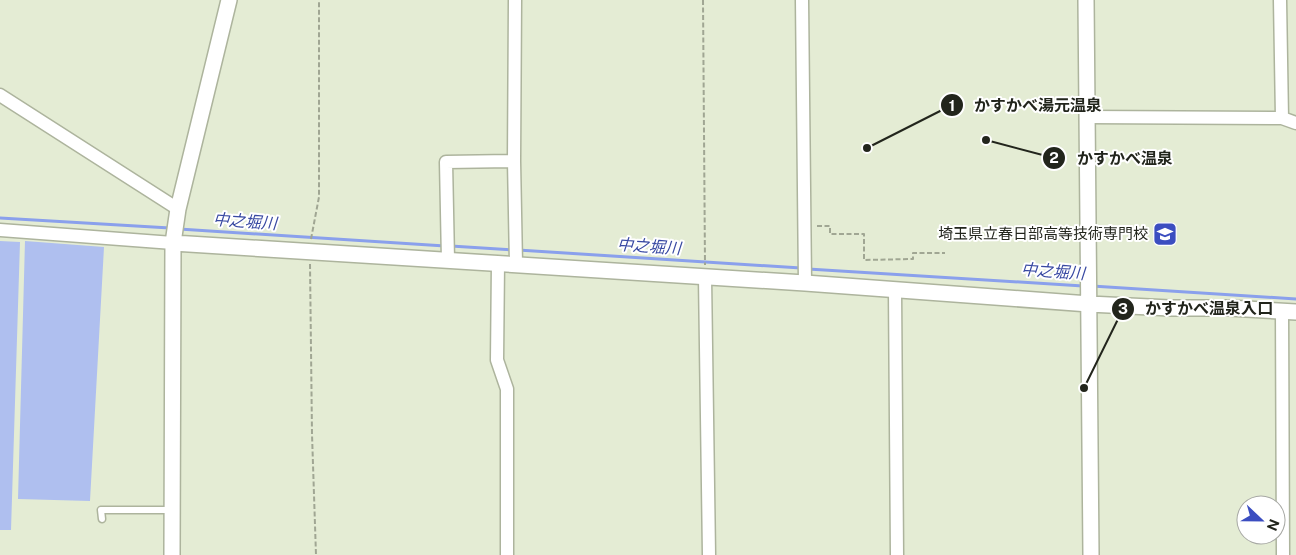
<svg xmlns="http://www.w3.org/2000/svg" width="1296" height="555" font-family="'Public Sans','Noto Sans JP',sans-serif">
	<style>
		.green { fill: #afbfef }
		.lines { fill: none; stroke-linecap: round; stroke-linejoin: round }
		.stream { stroke: #8aa0ec; stroke-width: 3 }
		.service-casing { stroke: #adb49d; stroke-width: 9 }
		.minor-casing { stroke: #adb49d; stroke-width: 15 }
		.tertiary-casing { stroke: #adb49d; stroke-width: 18 }
		.path { stroke: #a0a693; stroke-width: 2; stroke-dasharray: 5 2.5; stroke-linecap: butt }
		.service { stroke: #fff; stroke-width: 6 }
		.minor { stroke: #fff; stroke-width: 12 }
		.tertiary { stroke: #fff; stroke-width: 15 }
		.labels { text-anchor: middle; stroke-width: 4; stroke-linejoin: round; paint-order: stroke }
		.poi-label { font-size: 15px; fill: #22251c; stroke: #fff; text-anchor: end }
		.water-label { font-size: 16px; font-style: italic; fill: #3849a2; stroke: #fff }
		.leader { fill: none; stroke: #22251c; stroke-width: 2 }
		.callout-dot { fill: #22251c; stroke: #fff; stroke-width: 2 }
		.mark-label { font-size: 15px; text-anchor: middle; font-weight: bold; fill: #fff }
		.callout-label { font-size: 16px; text-anchor: middle; font-weight: bold; fill: #22251c; stroke: #fff; stroke-width: 4; stroke-linejoin: round; paint-order: stroke }
	</style>
	<rect width="100%" height="100%" fill="#e4ecd4"/>
	<!-- green -->
	<path class="green" d="M0,241L20,242L11,530H0Z
		M25,241L104,247L90,501L18,499Z"/>
	<g class="lines">
		<!-- stream -->
		<path class="stream" d="M0,218L170,228
			M179,229L445,246
			M451,246L512,250
			M518,250L801,268
			M808,269L1083,286
			M1092,286L1296,299"/>
		<!-- service casing -->
		<g class="service-casing">
			<path id="service" d="M102,519L101,510H172"/>
		</g>
		<!-- minor casing -->
		<g class="minor-casing">
			<path id="minor" d="M515,0L514,161L516,264
				M802,0L805,283
				M1280,0L1282,118L1296,123
				M0,95L178,209
				M1087,117L1282,118
				M0,230L173,243
				M448,260L446,162L514,161
				M498,263L497,360L507,389V555
				M705,277L709,555
				M895,290L897,555
				M1282,311L1283,555"/>
		</g>
		<!-- tertiary casing -->
		<g class="tertiary-casing">
			<path id="tertiary" d="M1086,0L1091,555
				M173,243L805,283L1089,304L1170,308H1229L1296,312
				M172,555L173,243L178,209L229,0"/>
		</g>
		<!-- path -->
		<path class="path" d="M703,0L705,265
			M817,226H830V234H864V260L913,259V253H945
			M311,239L319,197V0
			M310,264L312,434L316,555"/>
		<!-- service -->
		<use href="#service" class="service"/>
		<!-- minor -->
		<use href="#minor" class="minor"/>
		<!-- tertiary -->
		<use href="#tertiary" class="tertiary"/>
	</g>
	<!-- icons -->
	<defs>
		<g id="university-square" transform="scale(1.25)"><rect x="-9" y="-9" width="18" height="18" rx="4" fill="#3b4dc0" stroke="#fff"/><path d="M0-5L7-2L0 1L-7-2ZM-4 1L0 2.5L4 1V4Q0 6-4 4Z" fill="#fff"/></g>
	</defs>
	<g fill-rule="evenodd">
		<use href="#university-square" x="1165" y="234"/>
	</g>
	<g class="labels">
		<!-- poi labels -->
		<g class="poi-label">
			<text x="1148" y="239">埼玉県立春日部高等技術専門校</text>
		</g>
		<!-- water labels -->
		<g class="water-label">
			<text transform="translate(245 221) rotate(4)" y="6">中之堀川</text>
			<text transform="translate(649 246) rotate(4)" y="6">中之堀川</text>
			<text transform="translate(1053 271) rotate(4)" y="6">中之堀川</text>
		</g>
	</g>
	<!-- callouts -->
	<path class="leader" d="M867 148L952 105M986 140L1054 158M1084 388L1123 309"/>
	<g class="callout-dot">
		<circle cx="867" cy="148" r="5"/>
		<circle cx="986" cy="140" r="5"/>
		<circle cx="1084" cy="388" r="5"/>
		<circle cx="952" cy="105" r="12"/>
		<circle cx="1054" cy="158" r="12"/>
		<circle cx="1123" cy="309" r="12"/>
	</g>
	<g class="mark-label">
		<text x="952" y="111">1</text>
		<text x="1054" y="163">2</text>
		<text x="1123" y="314">3</text>
	</g>
	<g class="callout-label">
		<text x="1038" y="111">かすかべ湯元温泉</text>
		<text x="1125" y="164">かすかべ温泉</text>
		<text x="1209" y="314">かすかべ温泉入口</text>
	</g>
	<!-- north arrow -->
	<g transform="translate(1261 520) rotate(112)"><circle r="24" fill="#ffffff" stroke="#a7a8a4"/>
	<path d="M0-4L9 19L0 12L-9 19Z" fill="#3b4dc0"/>
	<text y="-8" font-size="14" font-weight="bold" text-anchor="middle" fill="#22251c">N</text>
	</g>
</svg>
